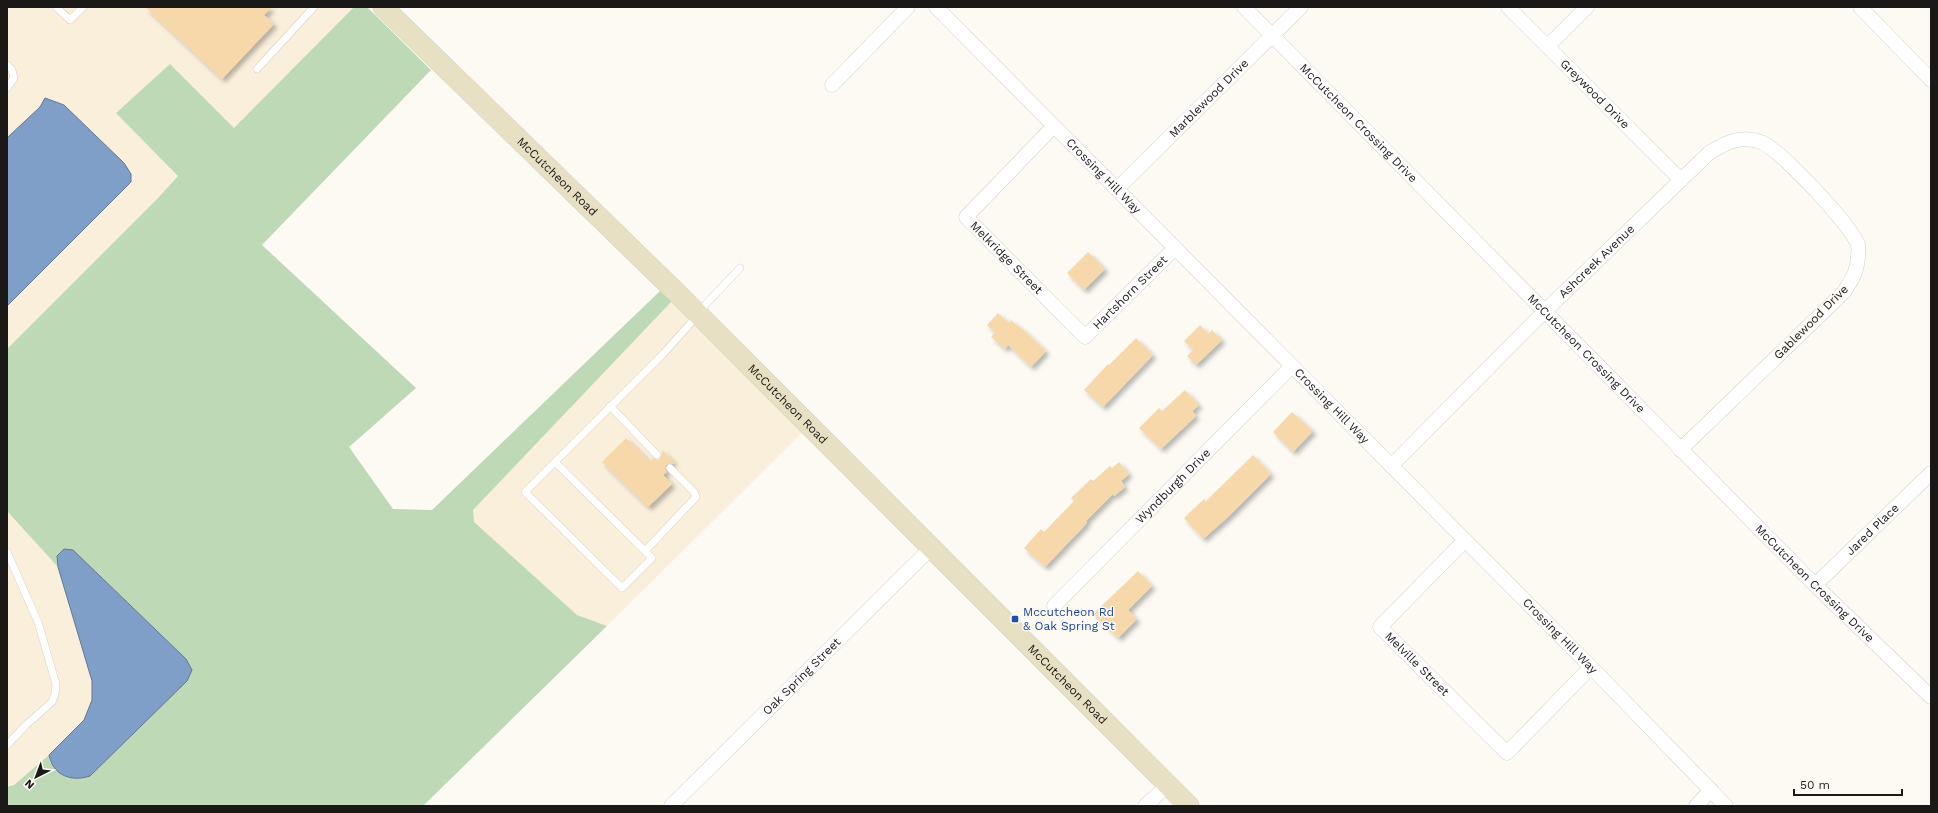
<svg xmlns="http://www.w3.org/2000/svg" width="1938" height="813" font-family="'Work Sans',sans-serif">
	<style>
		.commercial { fill: #faefda }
		.green { fill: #bdd9b6 }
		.water { fill: #809fc8; stroke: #617793 }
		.building { fill: #f7d8aa; filter: url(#shadow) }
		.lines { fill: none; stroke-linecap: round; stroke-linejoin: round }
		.service-casing { stroke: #d3cfca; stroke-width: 8 }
		.minor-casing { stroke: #d3cfca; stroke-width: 15 }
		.secondary-casing { stroke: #d3cfca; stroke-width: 21 }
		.service { stroke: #fff; stroke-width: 7 }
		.minor { stroke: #fff; stroke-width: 14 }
		.secondary { stroke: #e7e0c3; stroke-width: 20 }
		.transit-dot { fill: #1a4fb4; stroke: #fdfaf4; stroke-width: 1.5 }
		.labels { text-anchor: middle; stroke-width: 3; stroke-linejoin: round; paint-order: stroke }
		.street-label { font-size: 12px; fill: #1a1917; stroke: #fdfaf4 }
		.transit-label { font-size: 12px; fill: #164399; stroke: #fdfaf4; text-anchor: start }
	</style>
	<defs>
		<filter id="shadow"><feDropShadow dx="3.5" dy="3.5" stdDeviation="2" flood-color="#0004"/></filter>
	</defs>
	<rect width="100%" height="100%" fill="#fdfaf4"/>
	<!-- commercial -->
	<path class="commercial" d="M7,7H354L234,128L170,64L117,112L178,175L158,198L7,349Z
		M676,296L808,427L607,626L577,615L473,522V510Z
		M7,511L58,567L92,681V700L84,720L49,755L14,785L7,787Z"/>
	<!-- green -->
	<path class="green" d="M354,7H367L431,70L262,245L416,388L349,447L393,509L432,510L660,291L672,301L473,510L474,522L577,615L607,626L423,806H7V787L14,785L49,755L50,763L186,659L73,550L57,556L58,567L7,511V349L158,198L178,176L116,113L170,64L234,128Z"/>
	<!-- water -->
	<path class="water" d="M45,98L64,105L124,163L131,174V182L7,306V138L40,107Z
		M64,549L73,550L186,659L192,670L187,681L90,776C72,782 53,776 49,755L84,720L92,700V681L58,567L57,556Z"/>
	<!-- building -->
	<path class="building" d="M145,7H272L264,15L274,24L222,79Z
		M1088,252L1105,269L1084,290L1067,273Z
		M998,313L1009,323L1011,320L1027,333L1046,351L1031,367L1008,345L1005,349L991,337L995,333L987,325Z
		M1200,325L1208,334L1212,330L1222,340L1196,365L1187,356L1193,350L1184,341Z
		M1136,338L1153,355L1103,407L1084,390L1108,364L1109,365Z
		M1185,390L1199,405L1192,411L1196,416L1161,449L1139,428L1159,408L1162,411Z
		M1292,412L1313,431L1293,452L1273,432Z
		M626,438L650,462L653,458L658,460L661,458L662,450L675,463L666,465L665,469L667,472L663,475L672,484L648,507L602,462Z
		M1253,455L1271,474L1228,517L1203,539L1184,518L1204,499L1206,501Z
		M1119,462L1129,474L1121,481L1125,487L1114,496L1113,494L1086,521L1087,523L1045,567L1024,548L1041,529L1044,532L1074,501L1071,498L1091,479L1093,481L1110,466L1112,468Z
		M1138,571L1152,586L1128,610L1137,619L1118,638L1093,614Z"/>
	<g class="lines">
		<!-- service casing -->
		<g class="service-casing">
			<path id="service" d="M56,7L70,20L83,7
				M7,65L12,70L14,78L7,88
				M257,69L314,7
				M610,406L657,455
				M555,462L652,558L622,588L525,492L663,354L698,315L706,304L740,268
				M645,551L696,497L694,492L670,468
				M7,552L38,622L56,684L55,694L52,702L26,725L7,745"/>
		</g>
		<!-- minor casing -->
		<g class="minor-casing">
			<g id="minor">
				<path id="s1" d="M936,7L1591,667L1726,806"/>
				<path id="s2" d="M1244,7L1815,585L1931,697"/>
				<path id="s3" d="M1508,7L1681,180"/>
				<path d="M1860,7L1931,80"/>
				<path d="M1548,46L1587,7"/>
				<path d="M832,85L908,7"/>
				<path id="s4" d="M1054,126L966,217L1085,337L1175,248"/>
				<path id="s5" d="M1117,189L1301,7"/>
				<path id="s6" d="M1391,466L1544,312L1709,153C1726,142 1743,134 1763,143C1781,151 1852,226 1858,245C1859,248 1858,253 1858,257C1857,273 1852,279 1844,292L1680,450"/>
				<path id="s7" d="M1465,540L1380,627L1507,753L1591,667"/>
				<path id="s8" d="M1815,585L1931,473"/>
				<path id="s9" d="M1054,606L1292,366"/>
				<path id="s10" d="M671,806L932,547"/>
				<path d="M1145,806L1168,785"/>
				<path d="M1696,806L1711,790"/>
			</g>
		</g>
		<!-- secondary casing -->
		<g class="secondary-casing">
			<g id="secondary">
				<path id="s11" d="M383,7L679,295L1189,806"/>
			</g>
		</g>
		<!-- service -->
		<use href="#service" class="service"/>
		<!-- minor -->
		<use href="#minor" class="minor"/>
		<!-- secondary -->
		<use href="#secondary" class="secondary"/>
	</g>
	<!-- markers -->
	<rect class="transit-dot" x="1011" y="615" width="8" height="8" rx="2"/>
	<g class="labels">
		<!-- street labels -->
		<g class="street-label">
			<text dy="4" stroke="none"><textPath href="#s3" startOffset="123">Greywood Drive</textPath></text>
			<text dy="4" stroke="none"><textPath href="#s5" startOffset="129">Marblewood Drive</textPath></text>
			<text dy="4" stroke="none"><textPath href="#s2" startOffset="163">McCutcheon Crossing Drive</textPath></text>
			<text dy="4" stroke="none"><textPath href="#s1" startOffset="238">Crossing Hill Way</textPath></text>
			<text dy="4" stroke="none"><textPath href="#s11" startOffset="243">McCutcheon Road</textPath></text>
			<text dy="4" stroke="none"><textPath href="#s4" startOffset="184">Melkridge Street</textPath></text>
			<text dy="4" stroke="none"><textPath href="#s6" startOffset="290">Ashcreek Avenue</textPath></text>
			<text dy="4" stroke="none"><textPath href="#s4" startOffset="359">Hartshorn Street</textPath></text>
			<text transform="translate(1811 322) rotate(-45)" y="4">Gablewood Drive</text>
			<text dy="4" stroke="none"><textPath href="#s2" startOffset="487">McCutcheon Crossing Drive</textPath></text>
			<text dy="4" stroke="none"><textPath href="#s11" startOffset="567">McCutcheon Road</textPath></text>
			<text dy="4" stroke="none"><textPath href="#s1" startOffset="562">Crossing Hill Way</textPath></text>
			<text dy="4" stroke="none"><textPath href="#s9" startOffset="169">Wyndburgh Drive</textPath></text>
			<text dy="4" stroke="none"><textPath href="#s8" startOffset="80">Jared Place</textPath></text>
			<text dy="4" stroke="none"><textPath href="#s2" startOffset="811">McCutcheon Crossing Drive</textPath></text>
			<text dy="4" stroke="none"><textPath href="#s1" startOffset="886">Crossing Hill Way</textPath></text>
			<text dy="4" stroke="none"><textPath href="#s7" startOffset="174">Melville Street</textPath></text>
			<text dy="4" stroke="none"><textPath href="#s10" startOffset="184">Oak Spring Street</textPath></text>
			<text dy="4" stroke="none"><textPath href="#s11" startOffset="963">McCutcheon Road</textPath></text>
		</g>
		<!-- transit labels -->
		<g class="transit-label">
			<text x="1023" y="616">Mccutcheon Rd<tspan x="1023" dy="14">&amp; Oak Spring St</tspan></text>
		</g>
	</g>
	<!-- border -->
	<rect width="1938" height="813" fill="none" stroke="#1a1917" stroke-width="16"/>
	<!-- north arrow -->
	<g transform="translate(36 777) rotate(222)" stroke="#fdfaf4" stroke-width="3" paint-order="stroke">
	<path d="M0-3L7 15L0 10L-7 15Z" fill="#1a1917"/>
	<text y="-6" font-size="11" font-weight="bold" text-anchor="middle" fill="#1a1917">N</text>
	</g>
	<!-- scale -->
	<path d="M1794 789v6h108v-6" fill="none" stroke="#1a1917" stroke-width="2"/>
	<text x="1800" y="789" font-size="12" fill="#1a1917" stroke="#fdfaf4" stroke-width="3" paint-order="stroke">50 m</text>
</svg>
